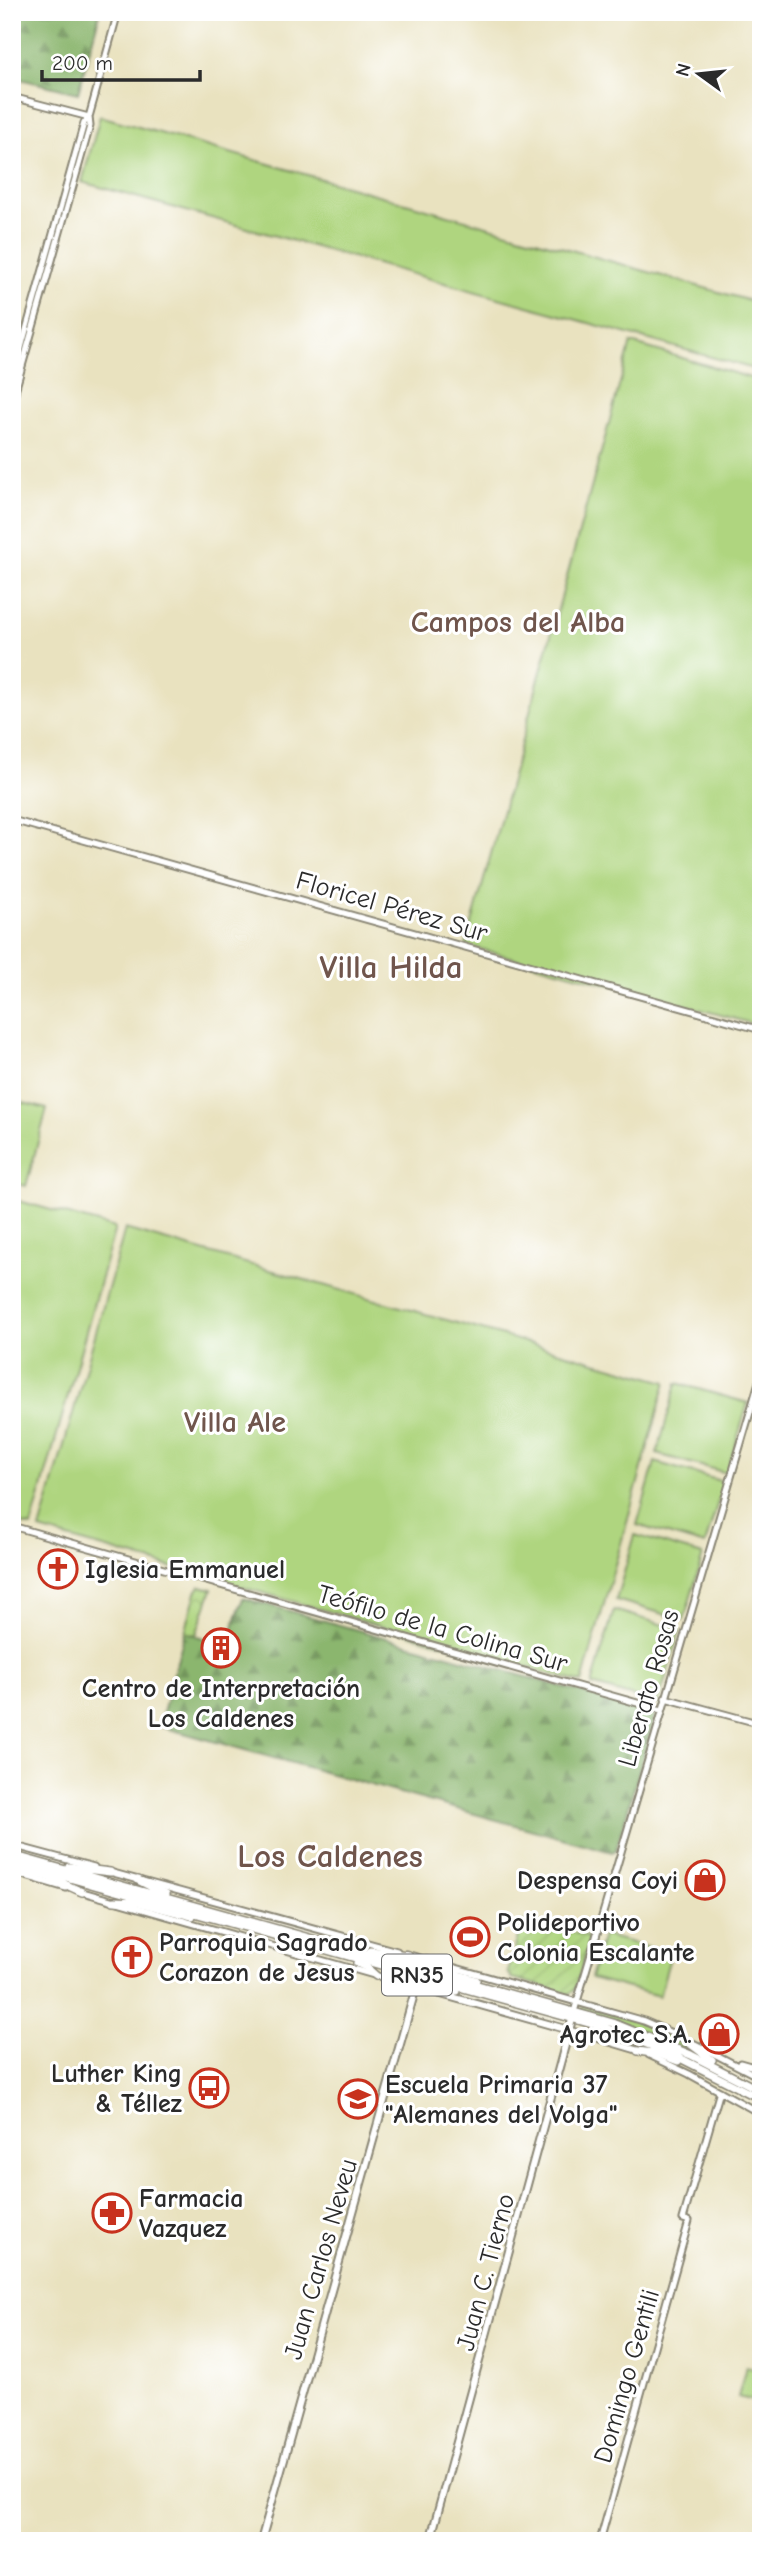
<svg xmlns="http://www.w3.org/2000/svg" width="773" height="2553" font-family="'Comic Neue',sans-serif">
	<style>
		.grass { fill: #afd57f; stroke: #6d8055; stroke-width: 2 }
		.forest { fill: url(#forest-firs); stroke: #5b704c; stroke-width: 2 }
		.park { fill: url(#park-crowns); stroke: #6d8055; stroke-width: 2 }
		.garden { fill: url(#garden-furrows); stroke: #6d8055; stroke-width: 2 }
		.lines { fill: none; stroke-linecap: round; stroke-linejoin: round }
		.tertiary-casing { stroke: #8a8675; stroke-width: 9 }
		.secondary-casing { stroke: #8a8675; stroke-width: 10 }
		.primary-casing { stroke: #8a8675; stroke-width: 10 }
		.trunk-casing { stroke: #8a8675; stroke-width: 10 }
		.tertiary { stroke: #fff; stroke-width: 5 }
		.secondary { stroke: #fff; stroke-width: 6 }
		.primary { stroke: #fff; stroke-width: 6 }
		.trunk { stroke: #fff; stroke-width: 7 }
		.labels { text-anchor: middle; stroke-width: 6; stroke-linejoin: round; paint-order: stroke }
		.shield { fill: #fff; stroke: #6b6b6b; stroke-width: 2 }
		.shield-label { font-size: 24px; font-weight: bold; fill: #2b2b2b }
		.street-label { font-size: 26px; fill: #2b2b2b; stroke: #fff }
		.poi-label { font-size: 26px; font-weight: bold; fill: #2b2b2b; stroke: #fff; text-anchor: start }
		.quarter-label { font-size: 30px; font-weight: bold; fill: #70554c; stroke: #fff }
		.district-label { font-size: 33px; font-weight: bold; fill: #70554c; stroke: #fff }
	</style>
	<defs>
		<pattern id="forest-firs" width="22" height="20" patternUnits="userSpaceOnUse" patternTransform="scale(1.75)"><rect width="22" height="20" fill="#8bb66e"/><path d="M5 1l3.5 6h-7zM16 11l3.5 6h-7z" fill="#72945b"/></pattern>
		<pattern id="park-crowns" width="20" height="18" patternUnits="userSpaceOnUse" patternTransform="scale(1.75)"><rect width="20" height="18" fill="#afd57f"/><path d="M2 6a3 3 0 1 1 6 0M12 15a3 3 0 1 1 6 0" fill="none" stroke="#97b76e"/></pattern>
		<pattern id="garden-furrows" width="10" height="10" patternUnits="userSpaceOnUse" patternTransform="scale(1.75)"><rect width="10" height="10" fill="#afd57f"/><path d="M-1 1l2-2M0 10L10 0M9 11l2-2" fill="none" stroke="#97b76e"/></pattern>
	</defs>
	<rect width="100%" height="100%" fill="#fff"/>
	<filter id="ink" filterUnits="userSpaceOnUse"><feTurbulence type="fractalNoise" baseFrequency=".0143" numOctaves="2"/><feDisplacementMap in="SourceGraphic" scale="14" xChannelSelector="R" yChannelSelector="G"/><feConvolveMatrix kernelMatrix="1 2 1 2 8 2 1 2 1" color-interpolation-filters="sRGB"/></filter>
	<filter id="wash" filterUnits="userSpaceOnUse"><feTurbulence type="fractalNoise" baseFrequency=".00686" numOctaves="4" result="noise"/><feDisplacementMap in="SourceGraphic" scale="28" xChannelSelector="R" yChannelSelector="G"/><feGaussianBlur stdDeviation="1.57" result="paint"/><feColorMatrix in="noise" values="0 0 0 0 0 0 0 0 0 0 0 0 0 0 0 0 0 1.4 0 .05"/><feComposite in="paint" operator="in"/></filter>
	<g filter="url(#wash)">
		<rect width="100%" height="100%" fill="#e9e2bf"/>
		<!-- grass -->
		<path class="grass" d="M100,116L761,304V371L82,182Z
			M631,343L761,381V1026L466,945Z
			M12,1100L47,1109L26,1186L12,1183Z
			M12,1199L115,1228L31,1527L12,1522Z
			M125,1229L666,1382L582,1683L40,1530Z
			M677,1383L748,1403L727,1473L657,1454Z
			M655,1462L724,1482L705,1545L637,1525Z
			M635,1535L703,1555L684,1620L616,1600Z
			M614,1610L680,1630L658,1704L592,1685Z
			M603,1935L671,1954L659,1996L591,1978Z
			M583,2006C625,2018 667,2027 700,2056L645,2032L580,2011Z
			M746,2366L761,2370V2403L738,2397Z"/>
		<!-- forest -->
		<path class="forest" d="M12,12H100L78,93L12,77Z
			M243,1598L652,1712L655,1716L616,1850L612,1852L162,1727L160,1724L185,1632L219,1643L215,1654L223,1656Z"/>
		<!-- park -->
		<path class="park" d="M200,1586L212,1589L196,1635L185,1632L196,1592Z"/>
		<!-- garden -->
		<path class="garden" d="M527,1920L586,1936L589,1941L575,1990L569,1994L512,1978L508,1972L522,1923Z"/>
	</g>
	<g filter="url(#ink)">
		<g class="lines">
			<!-- tertiary casing -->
			<g class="tertiary-casing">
				<path id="tertiary" d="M12,97L89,117
					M12,380L84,123L89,117L118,12
					M15,391L90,126L89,117
					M12,820L761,1030
					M12,1526L662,1710
					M665,1698L761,1724
					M12,1845L94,1867
					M106,1871L397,1951
					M12,1872L66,1888
					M79,1891L416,1987
					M406,1954L644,2021L681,2037
					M574,2012L761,1375
					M569,2030L640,2051
					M693,2043L761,2078
					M649,2055L689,2074L761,2114
					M740,2063L761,2069
					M600,2541L689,2221L683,2219L720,2091"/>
			</g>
			<!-- secondary casing -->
			<g class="secondary-casing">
				<path id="secondary" d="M12,390L15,391L12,403
					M261,2541L416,1987L569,2030
					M430,2541L573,2016"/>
			</g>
			<!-- primary casing -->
			<g class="primary-casing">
				<path id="primary" d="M12,2538L20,2541"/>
			</g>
			<!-- trunk casing -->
			<g class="trunk-casing">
				<path id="trunk" d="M12,1855L613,2023L691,2055L761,2091
					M12,1862L603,2027L670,2053L761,2099
					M12,1867L49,1877L82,1892
					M69,1867L110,1872
					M138,1880L166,1894
					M114,1901L138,1902L192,1916
					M370,1951L408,1955
					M357,1963L366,1967L376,1976
					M440,1963L459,1975L476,1980
					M426,1990L457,1991
					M681,2037L712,2060
					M638,2051L659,2054L678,2061"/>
			</g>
			<!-- tertiary -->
			<use href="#tertiary" class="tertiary"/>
			<!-- secondary -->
			<use href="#secondary" class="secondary"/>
			<!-- primary -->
			<use href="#primary" class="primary"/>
			<!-- trunk -->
			<use href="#trunk" class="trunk"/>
		</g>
	</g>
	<!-- icons -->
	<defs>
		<g id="church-ring" transform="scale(2.0125)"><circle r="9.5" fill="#fff" stroke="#c8321e" stroke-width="1.5"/><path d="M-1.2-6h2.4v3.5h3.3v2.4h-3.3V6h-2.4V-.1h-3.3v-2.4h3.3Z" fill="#c8321e"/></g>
		<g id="building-ring" transform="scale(2.0125)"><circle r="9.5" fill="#fff" stroke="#c8321e" stroke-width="1.5"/><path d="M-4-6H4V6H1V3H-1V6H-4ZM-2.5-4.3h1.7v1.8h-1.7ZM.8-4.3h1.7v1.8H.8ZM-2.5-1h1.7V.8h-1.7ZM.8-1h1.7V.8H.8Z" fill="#c8321e"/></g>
		<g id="shop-ring" transform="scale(2.0125)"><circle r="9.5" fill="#fff" stroke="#c8321e" stroke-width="1.5"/><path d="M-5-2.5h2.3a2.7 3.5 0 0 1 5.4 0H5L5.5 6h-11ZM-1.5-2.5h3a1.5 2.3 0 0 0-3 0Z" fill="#c8321e"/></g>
		<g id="stadium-ring" transform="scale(2.0125)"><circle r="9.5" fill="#fff" stroke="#c8321e" stroke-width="1.5"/><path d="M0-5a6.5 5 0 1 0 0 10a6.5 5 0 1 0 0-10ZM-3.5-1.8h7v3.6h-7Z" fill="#c8321e"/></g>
		<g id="bus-ring" transform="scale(2.0125)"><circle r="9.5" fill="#fff" stroke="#c8321e" stroke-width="1.5"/><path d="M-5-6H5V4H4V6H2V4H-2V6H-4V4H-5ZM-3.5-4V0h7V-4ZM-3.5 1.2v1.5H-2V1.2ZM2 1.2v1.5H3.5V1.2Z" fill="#c8321e"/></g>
		<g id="school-ring" transform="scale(2.0125)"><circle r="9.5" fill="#fff" stroke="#c8321e" stroke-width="1.5"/><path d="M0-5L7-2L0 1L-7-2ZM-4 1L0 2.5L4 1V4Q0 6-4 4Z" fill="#c8321e"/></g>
		<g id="pharmacy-ring" transform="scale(2.0125)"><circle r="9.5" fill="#fff" stroke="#c8321e" stroke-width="1.5"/><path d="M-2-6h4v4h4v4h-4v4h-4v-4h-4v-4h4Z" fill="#c8321e"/></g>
	</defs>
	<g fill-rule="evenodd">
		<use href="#church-ring" x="58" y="1569"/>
		<use href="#building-ring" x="221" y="1648"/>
		<use href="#shop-ring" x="705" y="1880"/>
		<use href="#stadium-ring" x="470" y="1937"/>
		<use href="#church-ring" x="132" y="1957"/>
		<use href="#shop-ring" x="719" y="2034"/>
		<use href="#bus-ring" x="209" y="2088"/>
		<use href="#school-ring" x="358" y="2099"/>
		<use href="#pharmacy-ring" x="112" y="2213"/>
	</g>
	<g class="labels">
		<!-- shield labels -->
		<rect class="shield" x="382" y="1954.5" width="70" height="41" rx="5"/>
		<g class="shield-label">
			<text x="417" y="1983">RN35</text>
		</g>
		<!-- street labels -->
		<g class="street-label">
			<text transform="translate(392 906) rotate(16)" y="9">Floricel Pérez Sur</text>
			<text transform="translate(443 1628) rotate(16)" y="9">Teófilo de la Colina Sur</text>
			<text transform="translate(648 1688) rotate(-74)" y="9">Liberato Rosas</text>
			<text transform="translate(320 2259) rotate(-74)" y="9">Juan Carlos Neveu</text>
			<text transform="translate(485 2272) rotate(-75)" y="9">Juan C. Tierno</text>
			<text transform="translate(626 2376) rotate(-74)" y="9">Domingo Gentili</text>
		</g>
		<!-- poi labels -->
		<g class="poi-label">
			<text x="85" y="1578">Iglesia Emmanuel</text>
			<text x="221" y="1697" text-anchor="middle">Centro de Interpretación<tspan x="221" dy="30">Los Caldenes</tspan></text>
			<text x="678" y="1889" text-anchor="end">Despensa Coyi</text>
			<text x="497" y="1931">Polideportivo<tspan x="497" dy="30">Colonia Escalante</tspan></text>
			<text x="159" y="1951">Parroquia Sagrado<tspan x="159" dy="30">Corazon de Jesus</tspan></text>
			<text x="692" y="2043" text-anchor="end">Agrotec S.A.</text>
			<text x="182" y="2082" text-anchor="end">Luther King<tspan x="182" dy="30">&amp; Téllez</tspan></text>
			<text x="385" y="2093">Escuela Primaria 37<tspan x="385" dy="30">"Alemanes del Volga"</tspan></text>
			<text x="139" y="2207">Farmacia<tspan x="139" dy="30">Vazquez</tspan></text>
		</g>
		<!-- quarter labels -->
		<g class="quarter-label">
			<text x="518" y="632">Campos del Alba</text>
			<text x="235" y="1432">Villa Ale</text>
		</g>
		<!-- district labels -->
		<g class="district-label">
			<text x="391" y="978">Villa Hilda</text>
			<text x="330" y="1867">Los Caldenes</text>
		</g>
	</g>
	<!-- margin -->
	<rect width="773" height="2553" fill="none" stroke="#fff" stroke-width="42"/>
	<!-- north arrow -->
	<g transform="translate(699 74) rotate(285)" stroke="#ffffff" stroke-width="5" paint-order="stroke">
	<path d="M0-5L12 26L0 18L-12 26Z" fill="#2b2b2b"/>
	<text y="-10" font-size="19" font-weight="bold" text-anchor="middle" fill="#2b2b2b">N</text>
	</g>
	<!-- scale -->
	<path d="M42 70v10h158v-10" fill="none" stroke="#2b2b2b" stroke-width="3.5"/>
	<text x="52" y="70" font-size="21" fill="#2b2b2b" stroke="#ffffff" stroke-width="5" paint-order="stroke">200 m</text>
</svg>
